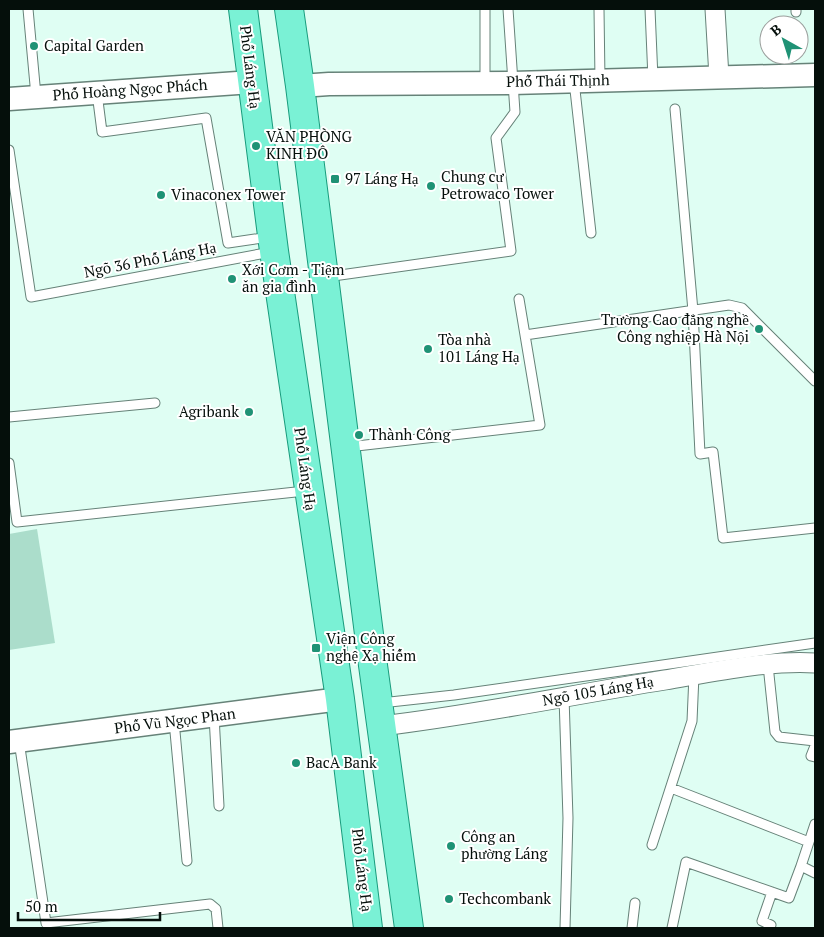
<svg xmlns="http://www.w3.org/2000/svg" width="824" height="937" font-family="'PT Serif',serif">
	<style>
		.garden { fill: #abddcb }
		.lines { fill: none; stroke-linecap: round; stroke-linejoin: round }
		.service-casing { stroke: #668278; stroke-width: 11 }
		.minor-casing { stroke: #668278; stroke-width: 21 }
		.tertiary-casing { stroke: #668278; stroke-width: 25 }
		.primary-casing { stroke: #189b7c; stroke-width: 30 }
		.service { stroke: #fff; stroke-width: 9 }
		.minor { stroke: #fff; stroke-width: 19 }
		.tertiary { stroke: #fff; stroke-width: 22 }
		.primary { stroke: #7af1d5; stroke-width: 28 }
		.poi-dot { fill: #1f9275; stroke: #fff; stroke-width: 2 }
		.labels { text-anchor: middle; stroke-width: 4; stroke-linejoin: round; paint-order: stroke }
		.poi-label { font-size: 15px; fill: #050f0b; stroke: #fff; text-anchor: start }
		.street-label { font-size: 15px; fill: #050f0b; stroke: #fff }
	</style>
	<rect width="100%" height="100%" fill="#dffef3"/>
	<!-- garden -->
	<path class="garden" d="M37,529L55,643L9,650V534Z"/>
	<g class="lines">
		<!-- service casing -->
		<g class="service-casing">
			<path id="service" d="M28,9L36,96
				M485,9V82
				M599,9L600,80
				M650,9L653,79
				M796,12V9
				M574,81L591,233
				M97,93L102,132L206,118L228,243L269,237
				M675,109L693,311L700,454L713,452L723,538L815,528
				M9,150L31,297L271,252
				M326,277L511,251L496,138L515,112L508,9
				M525,335L729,305L742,308L815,381
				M9,417L155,403
				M348,447L540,425L519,299
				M9,463L17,522L305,491
				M768,665L775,732L779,737L815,741
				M564,697L568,818L565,928
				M381,703L454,695L815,643
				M214,716L219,806
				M174,721L187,861
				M19,741L46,923L210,904L216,909L218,928
				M815,746L811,756L815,757
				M671,788L809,842
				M815,824L801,866L815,873
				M652,845L692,721L694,675
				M771,925L762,921L772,892
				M632,928L635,903
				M672,928L686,862L789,898L801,866"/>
		</g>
		<!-- minor casing -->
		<g class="minor-casing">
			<path id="minor" d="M715,9L719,77
				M381,726C476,715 570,695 665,680C712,672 768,660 815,663"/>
		</g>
		<!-- tertiary casing -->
		<g class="tertiary-casing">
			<path id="tertiary" d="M300,86L329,84L512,83L815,75
				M9,99L252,82
				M9,742L340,699"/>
		</g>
		<!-- primary casing -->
		<g class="primary-casing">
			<path id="primary" d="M243,9L274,251L340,699L368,928
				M289,9L300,86L372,658L409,928"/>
		</g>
		<!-- service -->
		<use href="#service" class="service"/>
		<!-- minor -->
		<use href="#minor" class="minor"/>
		<!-- tertiary -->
		<use href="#tertiary" class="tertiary"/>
		<!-- primary -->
		<use href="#primary" class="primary"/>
	</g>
	<!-- markers -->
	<g class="poi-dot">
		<circle cx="34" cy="46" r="5"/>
		<circle cx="256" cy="146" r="5"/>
		<rect x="330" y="174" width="10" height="10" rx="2.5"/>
		<circle cx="431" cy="186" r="5"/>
		<circle cx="161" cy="195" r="5"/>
		<circle cx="232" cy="279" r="5"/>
		<circle cx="759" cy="329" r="5"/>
		<circle cx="428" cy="349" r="5"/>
		<circle cx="249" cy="412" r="5"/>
		<circle cx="359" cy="435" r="5"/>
		<rect x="311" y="643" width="10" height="10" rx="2.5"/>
		<circle cx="296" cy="763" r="5"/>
		<circle cx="451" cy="846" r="5"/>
		<circle cx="449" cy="899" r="5"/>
	</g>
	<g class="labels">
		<!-- poi labels -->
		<g class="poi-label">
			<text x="44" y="51">Capital Garden</text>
			<text x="266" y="142">VĂN PHÒNG<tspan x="266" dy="17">KINH ĐÔ</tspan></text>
			<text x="441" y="182">Chung cư<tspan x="441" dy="17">Petrowaco Tower</tspan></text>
			<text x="345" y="184">97 Láng Hạ</text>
			<text x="171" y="200">Vinaconex Tower</text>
			<text x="242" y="275">Xới Cơm - Tiệm<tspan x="242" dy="17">ăn gia đình</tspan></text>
			<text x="749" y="325" text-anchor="end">Trường Cao đẳng nghề<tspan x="749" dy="17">Công nghiệp Hà Nội</tspan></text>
			<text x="438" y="345">Tòa nhà<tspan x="438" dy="17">101 Láng Hạ</tspan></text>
			<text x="239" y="417" text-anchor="end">Agribank</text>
			<text x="369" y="440">Thành Công</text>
			<text x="326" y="644">Viện Công<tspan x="326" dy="17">nghệ Xạ hiếm</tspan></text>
			<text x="306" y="768">BacA Bank</text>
			<text x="461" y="842">Công an<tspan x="461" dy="17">phường Láng</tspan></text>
			<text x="459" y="904">Techcombank</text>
		</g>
		<!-- street labels -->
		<g class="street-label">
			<text transform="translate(250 67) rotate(83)" y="5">Phố Láng Hạ</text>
			<text transform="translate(558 81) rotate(-1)" y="5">Phố Thái Thịnh</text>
			<text transform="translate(130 90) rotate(-4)" y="5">Phố Hoàng Ngọc Phách</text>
			<text transform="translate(150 260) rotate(-11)" y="5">Ngõ 36 Phố Láng Hạ</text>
			<text transform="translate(305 469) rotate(82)" y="5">Phố Láng Hạ</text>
			<text transform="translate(598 691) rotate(-10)" y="5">Ngõ 105 Láng Hạ</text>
			<text transform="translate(175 721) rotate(-7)" y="5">Phố Vũ Ngọc Phan</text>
			<text transform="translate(362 870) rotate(83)" y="5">Phố Láng Hạ</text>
		</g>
	</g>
	<!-- border -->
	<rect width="824" height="937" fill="none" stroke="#050f0b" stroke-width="20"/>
	<!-- north arrow -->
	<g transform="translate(784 40) rotate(321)"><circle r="24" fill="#ffffff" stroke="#9b9f9d"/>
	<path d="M0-4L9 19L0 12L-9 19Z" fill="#1f9275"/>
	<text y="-8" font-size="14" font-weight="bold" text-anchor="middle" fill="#050f0b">B</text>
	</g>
	<!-- scale -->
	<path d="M18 912v8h142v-8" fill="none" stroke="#050f0b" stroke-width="2.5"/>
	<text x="25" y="912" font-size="15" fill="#050f0b" stroke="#ffffff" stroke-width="4" paint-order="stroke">50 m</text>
</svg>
